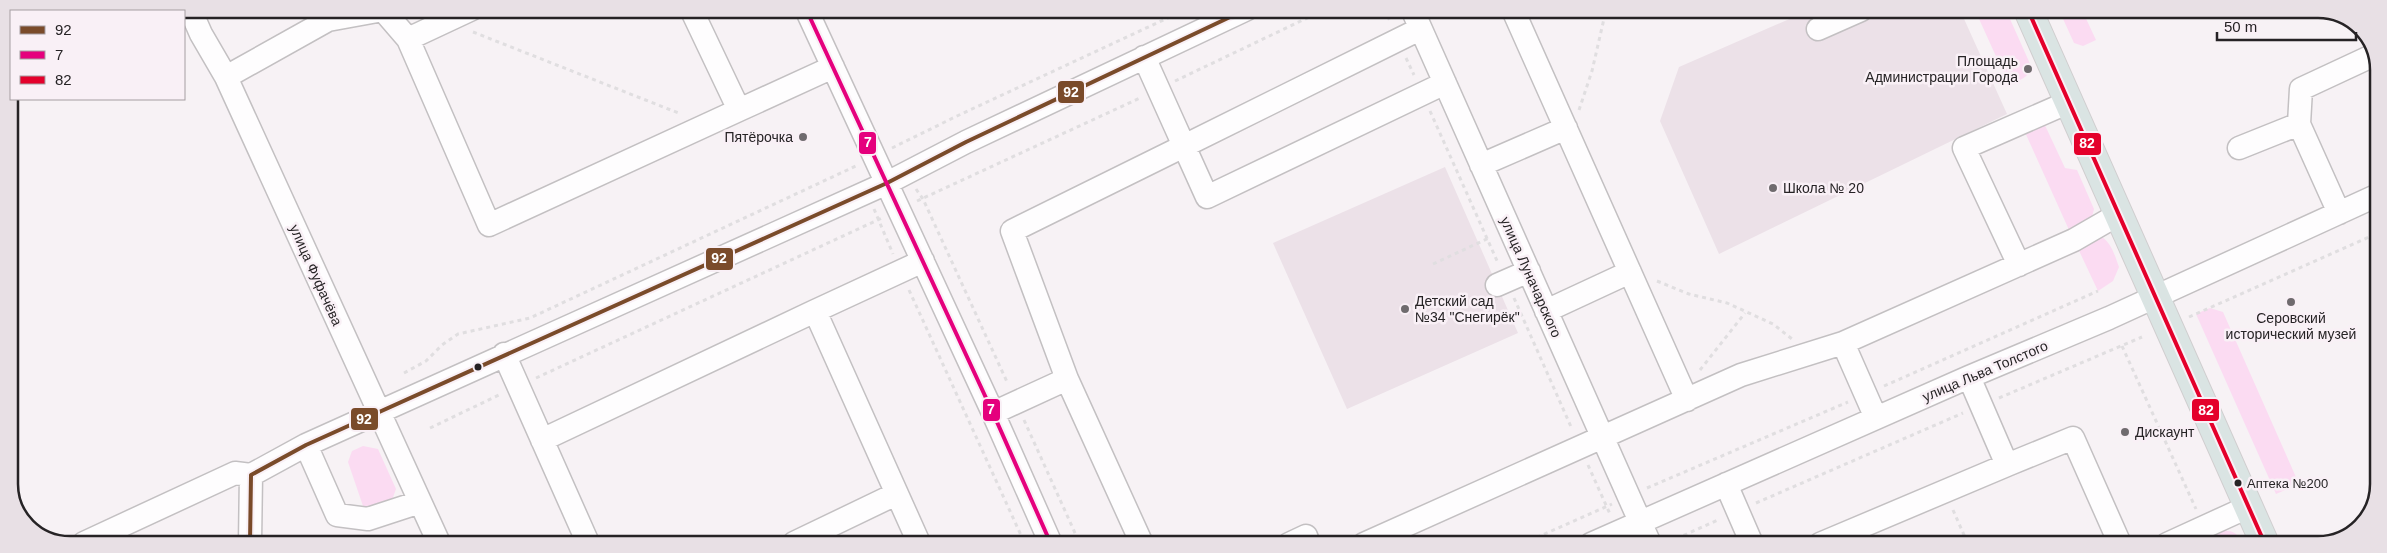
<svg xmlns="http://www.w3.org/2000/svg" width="2387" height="553" font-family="Arial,sans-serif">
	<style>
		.built { fill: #ece1e8 }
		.green { fill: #fbdbf2 }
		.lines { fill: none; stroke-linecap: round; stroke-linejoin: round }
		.minor-casing { stroke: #c3c0c2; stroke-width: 25 }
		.major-casing { stroke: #d0cecf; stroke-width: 30 }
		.path { stroke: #e0dee0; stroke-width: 3; stroke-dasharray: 4 4; stroke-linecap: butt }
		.minor { stroke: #fefdfe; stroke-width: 22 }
		.major { stroke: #dae4e3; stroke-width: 28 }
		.bus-1-casing { stroke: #f9f0f6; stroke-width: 8 }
		.bus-2-casing { stroke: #f9f0f6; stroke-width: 8 }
		.bus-3-casing { stroke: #f9f0f6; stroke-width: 8 }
		.bus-1 { stroke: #7a4b2a; stroke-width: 4 }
		.bus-2 { stroke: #e5007d; stroke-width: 4 }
		.bus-3 { stroke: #e4002b; stroke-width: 4 }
		.poi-dot { fill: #6f6b6e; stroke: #f9f0f6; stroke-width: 2 }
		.bus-dot { fill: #262325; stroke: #f9f0f6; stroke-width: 2 }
		.labels { text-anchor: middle; stroke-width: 5; stroke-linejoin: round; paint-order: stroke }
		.bus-label { font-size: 13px; fill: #262325; stroke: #f9f0f6; text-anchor: start }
		.poi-label { font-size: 14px; fill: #262325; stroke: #f9f0f6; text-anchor: start }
		.street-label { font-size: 14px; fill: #262325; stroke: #f9f0f6 }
		.rim { fill: none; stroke: #262325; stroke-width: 2.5 }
		.line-badge { stroke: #f9f0f6; stroke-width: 2 }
		.badge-label { font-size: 14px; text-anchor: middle; font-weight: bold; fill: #fff }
	</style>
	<rect width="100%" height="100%" fill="#f7f2f5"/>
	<!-- built -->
	<path class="built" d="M1810,10H1960L2007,114L1719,254L1660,121L1679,67Z
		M1445,167L1518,333L1347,409L1273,243Z"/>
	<!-- green -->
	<path class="green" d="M1975,10H2006L2031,66C2030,78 2019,80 2009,85Z
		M2059,10H2082L2096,40L2083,46L2074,43Z
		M2043,121L2065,168L2077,170L2094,209L2092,217L2069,230L2024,130Z
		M2100,236C2111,241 2115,256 2119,267L2113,281L2098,291L2074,240Z
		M2210,308L2223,312L2299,484L2276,494L2196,314Z
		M363,446L378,449L396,489L392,500L379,509L363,506L348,462L352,451Z
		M2219,531C2232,530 2238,532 2242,544H2212L2208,536Z"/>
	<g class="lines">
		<!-- minor casing -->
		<g class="minor-casing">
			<path id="minor" d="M123,9V11
				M190,9L201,34L226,77L439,543
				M806,9L993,413L1051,544
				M1412,9L1650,544
				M1513,10L1687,400
				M328,20L383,10L408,39L489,225L739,110L691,9
				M1420,29L1184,146L1207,197L1445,83
				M1818,29L1861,10
				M408,39L472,9
				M9,73L11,72
				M226,77L328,20L323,9
				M739,110L833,67
				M2299,124L2301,89L2374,55
				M2239,148L2299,124L2339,213
				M1481,165L1566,128
				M2019,265L1964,148L2069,102
				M1497,285L1529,271
				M1546,311L1630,272
				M1843,343L1876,418
				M504,354L588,543
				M1969,377L2007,465L2073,438L2120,544
				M1067,379L1142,544
				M993,413L1067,379L1012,231L1184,146L1144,57
				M542,440L815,311
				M306,445L337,515L368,519L420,502
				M1726,484L1752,544
				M84,543L235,473L251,475
				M250,543L251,475L306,445L887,183L966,142L1247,9
				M794,543L896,494
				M919,543L815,311L923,261
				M1289,544L1306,536L1309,544
				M1364,544L1741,375L1843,343L2074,240L2119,214
				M1591,544L1969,377L2109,318L2378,195
				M1820,544L2007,465
				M2167,544L2248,507"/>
		</g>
		<!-- major casing -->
		<g class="major-casing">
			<path id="major" d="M2028,10L2265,544"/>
		</g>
		<!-- path -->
		<path class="path" d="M782,9L786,17
			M1384,9L1391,23
			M473,32L681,114
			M1406,58L1414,75
			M1175,81L1326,9
			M1579,110L1592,71L1606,10
			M1430,111L1498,263
			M892,148L957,116L1187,9
			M916,189L923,199L1008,384
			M917,201L1140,98
			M874,209L893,254
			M1433,264L1489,238
			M1657,281L1689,294L1727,303L1773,324L1792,339
			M909,290L1025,544
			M1514,298L1572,429
			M2189,317L2378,233
			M2122,346L2196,509
			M1700,370L1745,313
			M404,373L426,361L442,345L458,334L530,318L858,165
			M536,378L882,218
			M1884,386L2098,291
			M1999,398L2142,337
			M1024,420L1080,544
			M430,428L501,394
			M1588,465L1610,514
			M1647,488L1848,402
			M1756,503L1963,413
			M1953,510L1968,544
			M1669,542L1720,519
			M1522,544L1612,504"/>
		<!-- minor -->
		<use href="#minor" class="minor"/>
		<!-- major -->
		<use href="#major" class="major"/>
		<!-- bus-1 casing -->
		<g class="bus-1-casing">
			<path id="bus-1" d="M250,543L251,475L306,445L887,183L966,142L1247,9"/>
		</g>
		<!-- bus-2 casing -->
		<g class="bus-2-casing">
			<path id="bus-2" d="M806,9L993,413L1051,544"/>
		</g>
		<!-- bus-3 casing -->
		<g class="bus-3-casing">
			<path id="bus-3" d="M2028,10L2265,544"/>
		</g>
		<!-- bus-1 -->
		<use href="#bus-1" class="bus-1"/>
		<!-- bus-2 -->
		<use href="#bus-2" class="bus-2"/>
		<!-- bus-3 -->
		<use href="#bus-3" class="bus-3"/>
	</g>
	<!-- markers -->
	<g class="poi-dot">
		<circle cx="2028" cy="69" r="5"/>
		<circle cx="803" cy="137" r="5"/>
		<circle cx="1773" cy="188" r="5"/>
		<circle cx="2291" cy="302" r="5"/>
		<circle cx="1405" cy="309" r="5"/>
		<circle cx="2125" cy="432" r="5"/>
	</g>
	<g class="bus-dot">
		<circle cx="478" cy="367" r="4.5"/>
		<circle cx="2238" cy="483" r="4.5"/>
	</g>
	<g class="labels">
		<!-- bus labels -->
		<g class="bus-label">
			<text x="2247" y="488">Аптека №200</text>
		</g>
		<!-- poi labels -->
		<g class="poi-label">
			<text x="2018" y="66" text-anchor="end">Площадь<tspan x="2018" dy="16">Администрации Города</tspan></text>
			<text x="793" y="142" text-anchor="end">Пятёрочка</text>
			<text x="1783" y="193">Школа № 20</text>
			<text x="1415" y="306">Детский сад<tspan x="1415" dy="16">№34 "Снегирёк"</tspan></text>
			<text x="2291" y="323" text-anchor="middle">Серовский<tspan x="2291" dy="16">исторический музей</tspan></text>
			<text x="2135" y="437">Дискаунт</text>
		</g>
		<!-- street labels -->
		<g class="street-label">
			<text transform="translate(316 275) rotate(66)" y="5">улица Фуфачёва</text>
			<text transform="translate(1531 277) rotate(66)" y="5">улица Луначарского</text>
			<text transform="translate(1985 371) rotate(-23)" y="5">улица Льва Толстого</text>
		</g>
	</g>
	<!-- crop -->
	<path d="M0 0H2387V553H0ZM70 18H2318A52 52 0 0 1 2370 70V484A52 52 0 0 1 2318 536H70A52 52 0 0 1 18 484V70A52 52 0 0 1 70 18Z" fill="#e8e0e5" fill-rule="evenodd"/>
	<path class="rim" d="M70 18H2318A52 52 0 0 1 2370 70V484A52 52 0 0 1 2318 536H70A52 52 0 0 1 18 484V70A52 52 0 0 1 70 18Z"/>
	<g class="line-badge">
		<rect x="1057" y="80" width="28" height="24" rx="5" fill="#7a4b2a"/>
		<rect x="858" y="131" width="19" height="24" rx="5" fill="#e5007d"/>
		<rect x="2073" y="132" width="29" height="24" rx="5" fill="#e4002b"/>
		<rect x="705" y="247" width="29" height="24" rx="5" fill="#7a4b2a"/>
		<rect x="982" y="398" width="19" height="24" rx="5" fill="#e5007d"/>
		<rect x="2191" y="398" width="29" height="24" rx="5" fill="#e4002b"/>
		<rect x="350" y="407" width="29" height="24" rx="5" fill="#7a4b2a"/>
	</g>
	<g class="badge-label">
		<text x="1071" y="97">92</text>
		<text x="868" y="147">7</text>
		<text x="2087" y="148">82</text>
		<text x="719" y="263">92</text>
		<text x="991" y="414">7</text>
		<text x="2206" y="415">82</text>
		<text x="364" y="424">92</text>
	</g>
	<!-- legend -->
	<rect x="10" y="10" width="175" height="90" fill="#f9f0f6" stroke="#a59ea2"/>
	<rect x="20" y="26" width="25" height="8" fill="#7a4b2a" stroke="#a59ea2"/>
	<text x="55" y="35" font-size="15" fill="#262325">92</text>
	<rect x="20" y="51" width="25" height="8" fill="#e5007d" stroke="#a59ea2"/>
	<text x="55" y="60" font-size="15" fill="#262325">7</text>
	<rect x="20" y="76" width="25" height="8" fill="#e4002b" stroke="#a59ea2"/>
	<text x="55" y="85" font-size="15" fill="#262325">82</text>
	<!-- scale -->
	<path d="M2217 32v8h139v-8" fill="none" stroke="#262325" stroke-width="2.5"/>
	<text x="2224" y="32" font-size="15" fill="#262325" stroke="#f9f0f6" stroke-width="4" paint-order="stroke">50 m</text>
</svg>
